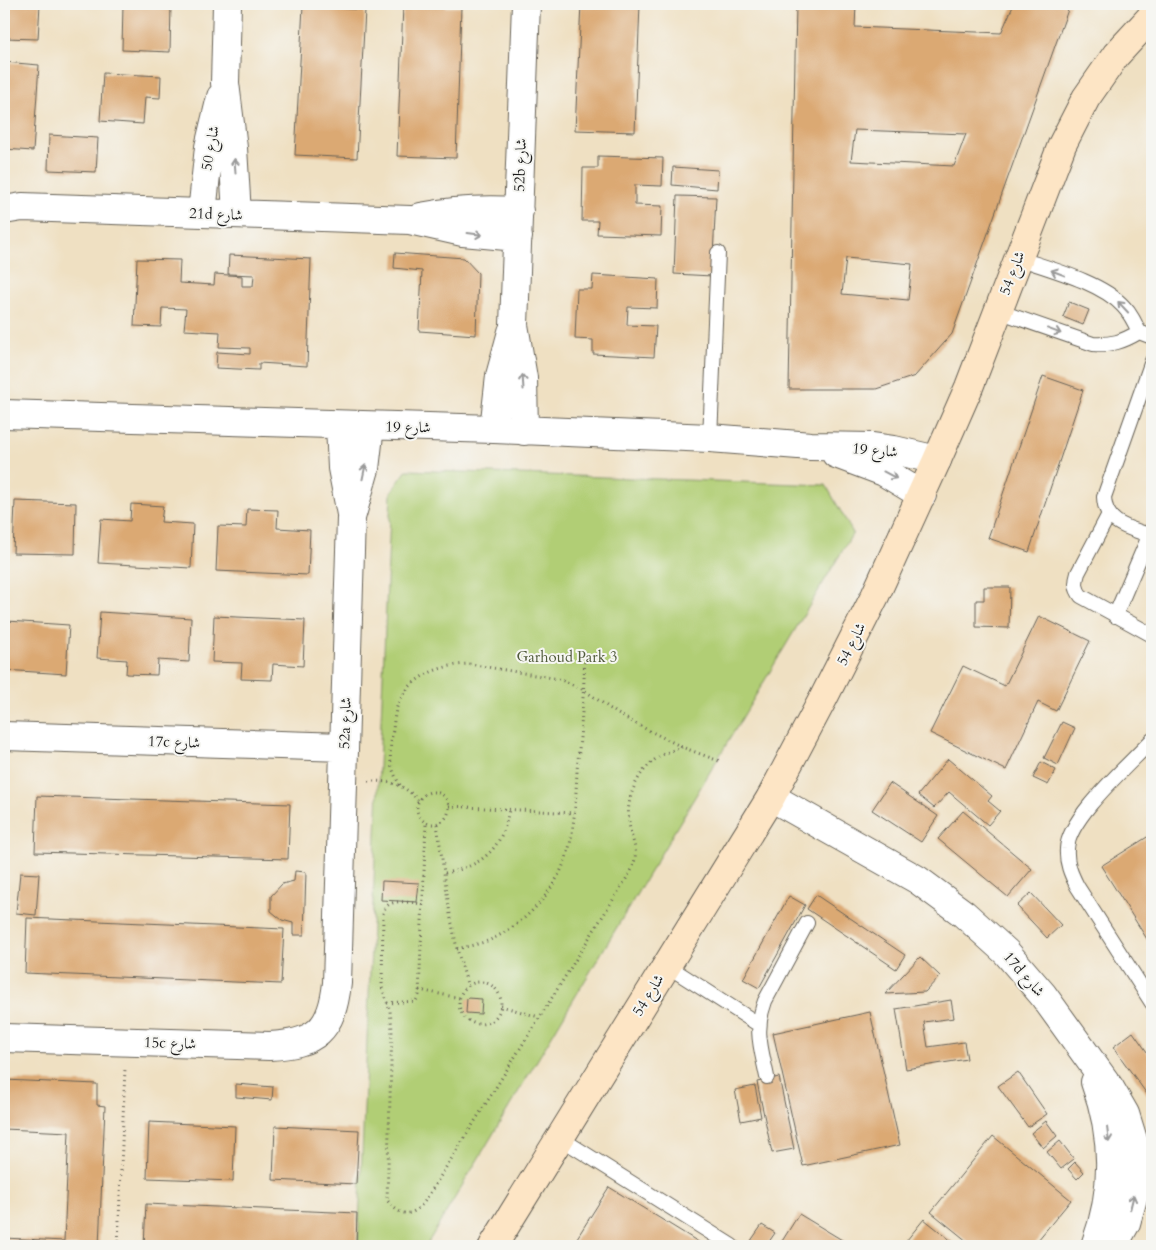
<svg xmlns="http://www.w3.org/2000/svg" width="1156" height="1250" font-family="Cardo,Amiri,serif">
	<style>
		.green { fill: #b1ce75; stroke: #667548 }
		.building { fill: #dba973; fill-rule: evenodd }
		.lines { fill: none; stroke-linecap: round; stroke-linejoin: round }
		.lane-casing { stroke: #666156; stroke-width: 16 }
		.street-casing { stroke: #666156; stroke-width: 30 }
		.secondary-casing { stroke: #666156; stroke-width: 30 }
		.path { stroke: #666156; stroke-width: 3; stroke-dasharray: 1 4; stroke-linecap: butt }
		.lane { stroke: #fff; stroke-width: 14 }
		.street { stroke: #fff; stroke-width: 28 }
		.secondary { stroke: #fde5c5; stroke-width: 28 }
		.oneway { stroke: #999 }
		.labels { text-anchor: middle; stroke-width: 4; stroke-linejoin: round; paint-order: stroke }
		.street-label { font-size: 15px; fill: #1c1c1c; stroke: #f6f6f2 }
		.park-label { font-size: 15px; fill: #505a3b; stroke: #f6f6f2 }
	</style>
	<rect width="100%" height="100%" fill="#f6f6f2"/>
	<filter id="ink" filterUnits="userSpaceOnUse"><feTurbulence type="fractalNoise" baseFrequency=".02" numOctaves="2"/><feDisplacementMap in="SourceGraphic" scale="10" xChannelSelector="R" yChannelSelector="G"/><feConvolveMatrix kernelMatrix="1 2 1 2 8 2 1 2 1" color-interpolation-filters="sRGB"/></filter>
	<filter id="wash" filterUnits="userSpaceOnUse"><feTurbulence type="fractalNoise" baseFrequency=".0096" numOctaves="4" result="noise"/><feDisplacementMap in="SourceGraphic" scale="20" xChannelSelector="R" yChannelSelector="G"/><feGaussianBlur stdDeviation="1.12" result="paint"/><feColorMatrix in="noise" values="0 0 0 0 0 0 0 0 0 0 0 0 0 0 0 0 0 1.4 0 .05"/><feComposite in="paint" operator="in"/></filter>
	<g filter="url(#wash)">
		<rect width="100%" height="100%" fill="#efe0c2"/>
		<!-- green -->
		<path class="green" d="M407,470L826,485L853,533L426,1246H358L391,492Z"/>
		<g id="blocks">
			<!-- building -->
			<path class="building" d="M4,4H40L38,39L4,38Z
				M123,4H171L170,52L122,50Z
				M412,4H447L446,7H461L456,158L397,156L403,5H412Z
				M581,4H640L635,132L575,130Z
				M796,4H856L855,27L1001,33L1014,4H1070L952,334L915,376L876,389H789ZM855,130L966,134L954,166L851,161ZM846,258L912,264L908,300L842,294Z
				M303,6L365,10L357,158L295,155Z
				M4,62L39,65L33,151L4,149Z
				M103,73L161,76L160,98L145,97L143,124L100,121Z
				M49,135L98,138L96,172L48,170Z
				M598,156L663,158L662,186L635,185V205L662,206L661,236L597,234L598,221H582L583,168H598Z
				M673,167L718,170L717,189L672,185Z
				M677,196L716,197L712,276L674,274Z
				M395,253L464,258L478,273L476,335L419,331L422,271L394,268Z
				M229,255L311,259L307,366L259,363V370L216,368L217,352L250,354V348L219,347L220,332L184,330L186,309L162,308L161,327L134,326L137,259L180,260L179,283L214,285L215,274L242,276V286H253L254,275L228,274Z
				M593,275L658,279L657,308L628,307L627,325L656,326L654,357L593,354V340L575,339L577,289H592Z
				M1069,302L1089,310L1083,325L1063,317Z
				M1043,376L1083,390L1029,552L988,538Z
				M15,501L76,503L75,554L13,553Z
				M131,504L163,506L161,522L193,524L191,568L98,563L101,519L130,521Z
				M247,509L278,510L277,528L310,530L308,575L216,571L218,526L246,527Z
				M984,587H1010L1009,628L976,627V600H984Z
				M100,612L191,618L189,662L158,660L157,675L126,674L127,660L97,658Z
				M214,616L305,620L303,666L273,664L272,680L241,679L242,663L212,662Z
				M1039,616L1090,641L1056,711L1038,702L1006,770L930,733L963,666L1005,686Z
				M7,621L69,625L66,674L4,670Z
				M1062,722L1075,728L1058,765L1044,758Z
				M948,759L992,796L988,801L1000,811L988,825L949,792L934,808L918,795Z
				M1041,762L1056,770L1048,785L1033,778Z
				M890,783L938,816L921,842L872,810Z
				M37,796L290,804L288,859L35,852Z
				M963,811L1032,869L1008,897L938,839Z
				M1152,834V947L1101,866Z
				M295,871L306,872L304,935H293V923L282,920L271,911V896L282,884L294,881Z
				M20,873L39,874L36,915L16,913Z
				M382,881L419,883L417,902L381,900Z
				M1031,893L1061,925L1047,938L1017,906Z
				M816,895L905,955L896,969L807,909Z
				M789,896L805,905L759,988L743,979Z
				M27,918L284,929L281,984L25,973Z
				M920,957L940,976L925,992L885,994Z
				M467,998L482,999L481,1014L466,1013Z
				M951,1000L954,1018L924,1022L928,1047L964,1042L967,1059L906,1069L896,1009Z
				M870,1012L900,1145L803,1166L773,1033Z
				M1133,1032L1152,1059V1101L1113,1047Z
				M1018,1072L1047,1114L1028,1127L998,1086Z
				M779,1077L794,1149L772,1153L757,1082Z
				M4,1080L97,1084V1105L105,1106L99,1246H4V1238L64,1241L69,1132L4,1129Z
				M236,1084L273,1087L272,1100L236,1097Z
				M755,1086L761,1117L741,1121L735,1090Z
				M1046,1121L1057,1136L1043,1148L1031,1133Z
				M149,1122L235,1126L233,1181L147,1178Z
				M275,1126L359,1130L356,1184L273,1180Z
				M993,1136L1071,1200L1033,1246H973L931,1212Z
				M1060,1141L1074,1159L1061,1169L1047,1152Z
				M1075,1162L1084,1172L1077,1179L1068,1169Z
				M609,1187L705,1246H572Z
				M146,1204L357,1213L356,1246H144Z
				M799,1214L852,1246H779Z
				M924,1219L958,1246H902Z
				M762,1225L775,1233L766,1246H749L748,1245Z"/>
		</g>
	</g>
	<g filter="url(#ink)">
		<use href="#blocks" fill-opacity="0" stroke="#666156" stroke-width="1"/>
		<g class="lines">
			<!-- lane casing -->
			<g class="lane-casing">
				<path id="lane" d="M1018,258C1050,269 1101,282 1123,306C1131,314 1135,323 1139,332L1152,337
					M998,311L1093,344C1112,345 1122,342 1139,332
					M1152,361L1104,497C1105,525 1130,528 1152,536
					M710,438L718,253
					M1108,516L1078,573C1075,583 1075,588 1081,596L1152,635
					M1115,616L1152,529
					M1152,740C1130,764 1068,817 1067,849C1066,863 1071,874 1077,886L1152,1003
					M666,965L758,1024
					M767,1077C761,1047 754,1031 765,1001L807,923
					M560,1138L732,1246"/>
			</g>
			<!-- street casing -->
			<g class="street-casing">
				<path id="street" d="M227,4L225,83L233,148L237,214
					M4,210L22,207L410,220L463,232L518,237
					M202,213L209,147L221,97
					M421,217C454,210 486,209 519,211
					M4,414L494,429L710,438L811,446L873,447L894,450L937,460
					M340,425L342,468L351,514
					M494,429L500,376L512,332
					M524,431L523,378L514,325L526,4
					M836,454L884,472L922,495
					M4,736L344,747
					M771,797L918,880L964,914L1006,952L1043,995L1110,1088L1125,1114L1134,1143L1137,1173L1133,1198L1126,1223L1113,1246
					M4,1038L269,1046C316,1044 332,1030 337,983L351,518L365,469L370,426
					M1095,1082C1115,1136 1115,1192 1095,1246"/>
			</g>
			<!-- secondary casing -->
			<g class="secondary-casing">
				<path id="secondary" d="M493,1246L771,797L824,697L875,596L937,460L969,387L1062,145L1086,98L1116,55L1152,16"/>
			</g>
			<!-- path -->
			<path class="path" d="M368,781C390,781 402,783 418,800
				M400,785C388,765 389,753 393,730C394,720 395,709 400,700C414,674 442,665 469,664L559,679L584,690L618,714L646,729L682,747L719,761
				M417 808a16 16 0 1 1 32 0a16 16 0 1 1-32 0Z
				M449,806L574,813
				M437,824L450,914L457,949L468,987
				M445,873C484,866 502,848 509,810
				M423,904C410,903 386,896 383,914L382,987L390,1011L392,1029L387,1200C400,1217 412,1218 425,1201L631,871C641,849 631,843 629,822C625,796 640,766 664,754C670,751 676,749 682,747
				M457,949C468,946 480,944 490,940C531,921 563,883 571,839C575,816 576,793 577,770C581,731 584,691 585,652
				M459 1003a21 21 0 1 1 42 0a21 21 0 1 1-42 0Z
				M419,990L460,998
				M387,1003L416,1001L419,995L426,823
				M501,1006L539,1017
				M118,1246L125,1068"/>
			<!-- lane -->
			<use href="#lane" class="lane"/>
			<!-- street -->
			<use href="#street" class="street"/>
			<!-- secondary -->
			<use href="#secondary" class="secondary"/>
		</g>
		<!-- one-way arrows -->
		<defs><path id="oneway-shaft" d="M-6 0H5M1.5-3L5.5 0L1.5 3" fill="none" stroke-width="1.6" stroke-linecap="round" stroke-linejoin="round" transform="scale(1.25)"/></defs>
		<g class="oneway">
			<use href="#oneway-shaft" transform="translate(235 166) rotate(-94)"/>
			<use href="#oneway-shaft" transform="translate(475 234) rotate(7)"/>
			<use href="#oneway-shaft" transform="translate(1058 273) rotate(-159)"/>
			<use href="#oneway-shaft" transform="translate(1123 307) rotate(-133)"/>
			<use href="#oneway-shaft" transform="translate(1054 331) rotate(20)"/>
			<use href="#oneway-shaft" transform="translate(523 382) rotate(-94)"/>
			<use href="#oneway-shaft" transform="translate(364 472) rotate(-78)"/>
			<use href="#oneway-shaft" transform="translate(890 475) rotate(28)"/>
			<use href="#oneway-shaft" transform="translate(1108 1135) rotate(83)"/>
			<use href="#oneway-shaft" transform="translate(1132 1202) rotate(-76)"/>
		</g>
	</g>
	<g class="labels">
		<!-- street labels -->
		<g class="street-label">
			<text transform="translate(210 148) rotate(-80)" y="5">شارع 50</text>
			<text transform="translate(520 165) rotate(-88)" y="5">52b شارع</text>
			<text transform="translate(216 214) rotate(2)" y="5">21d شارع</text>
			<text transform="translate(1012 273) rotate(-69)" y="5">شارع 54</text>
			<text transform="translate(408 427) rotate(1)" y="5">شارع 19</text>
			<text transform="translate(875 450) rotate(5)" y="5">شارع 19</text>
			<text transform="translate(851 644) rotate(-63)" y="5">شارع 54</text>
			<text transform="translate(345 723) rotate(-88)" y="5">52a شارع</text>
			<text transform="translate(174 742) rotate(2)" y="5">17c شارع</text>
			<text transform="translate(1024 974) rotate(49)" y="5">17d شارع</text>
			<text transform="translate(648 995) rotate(-58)" y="5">شارع 54</text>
			<text transform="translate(170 1043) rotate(2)" y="5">15c شارع</text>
		</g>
		<!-- park labels -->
		<g class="park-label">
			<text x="567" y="662">Garhoud Park 3</text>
		</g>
	</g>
	<!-- margin -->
	<rect width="1156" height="1250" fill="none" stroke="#f6f6f2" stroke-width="20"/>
</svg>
